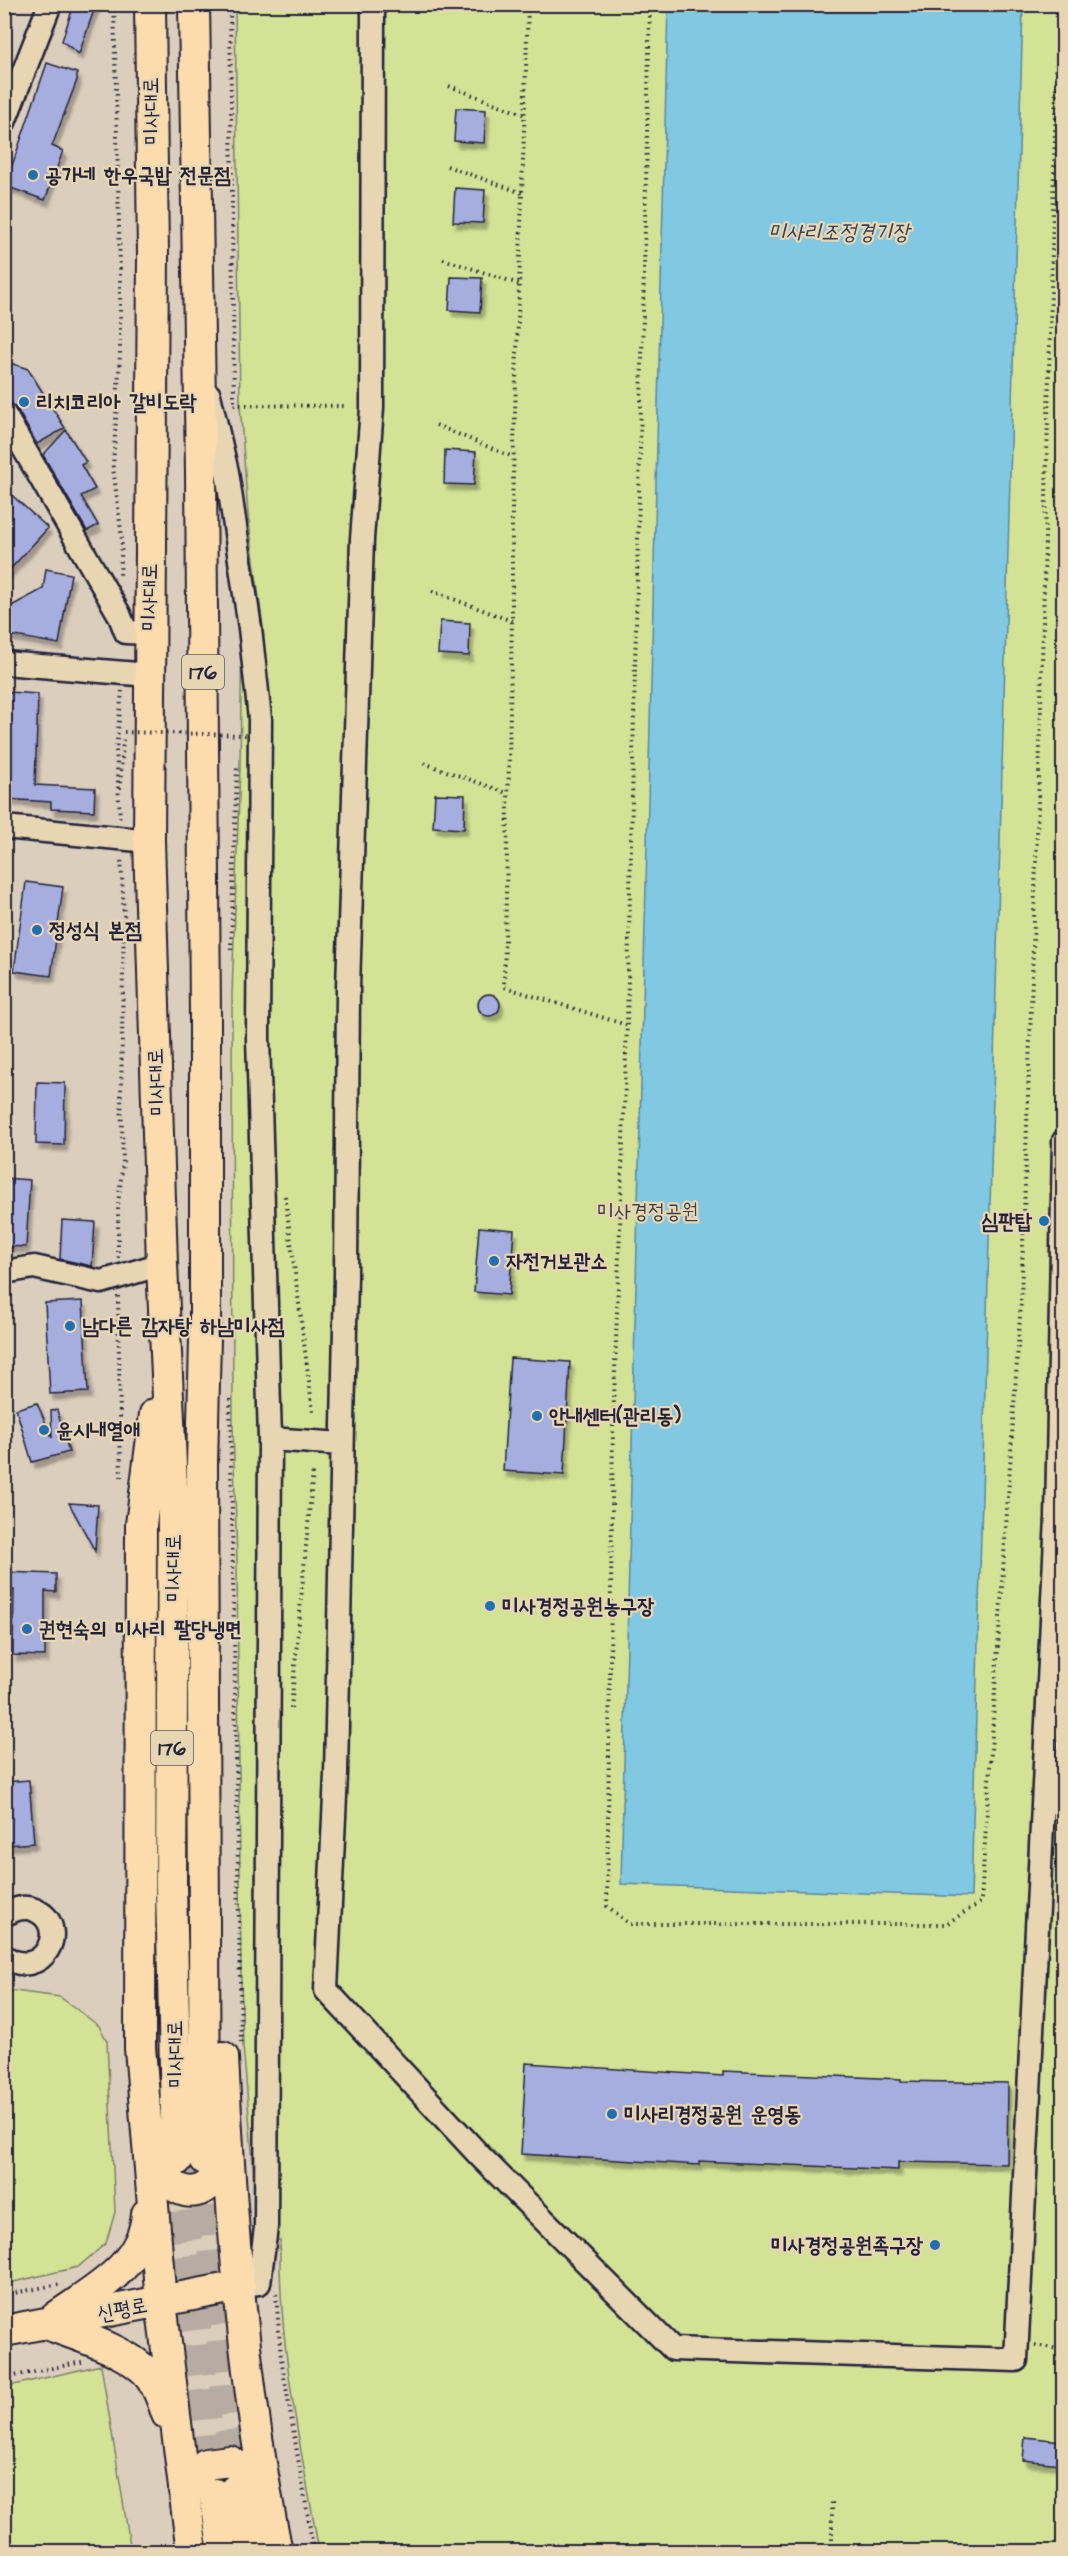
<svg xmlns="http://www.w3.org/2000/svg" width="1068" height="2556" font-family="'Architects Daughter','Poor Story',sans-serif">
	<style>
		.green { fill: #d4e295; stroke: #7b8268; stroke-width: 1.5 }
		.water { fill: #81c9e2; stroke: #5b869f; stroke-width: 1.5 }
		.building { fill: #a6aedf; stroke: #22223b; stroke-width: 1.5; filter: url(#shadow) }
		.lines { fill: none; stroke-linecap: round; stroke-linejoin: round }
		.major-tunnel { stroke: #b6aca2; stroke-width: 30; stroke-dasharray: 30 15; stroke-linecap: butt }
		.minor-casing { stroke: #22223b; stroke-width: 27 }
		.major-casing { stroke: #22223b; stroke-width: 34 }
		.path { stroke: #22223b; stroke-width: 4; stroke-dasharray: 1.5 4.5; stroke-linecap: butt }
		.minor { stroke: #e8d6b3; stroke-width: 22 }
		.major { stroke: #fcdcac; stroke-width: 30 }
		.path-bridge { stroke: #22223b; stroke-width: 4; stroke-dasharray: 1.5 4.5; stroke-linecap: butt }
		.poi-dot { fill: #1f6fb2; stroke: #e8d6b3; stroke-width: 2 }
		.labels { text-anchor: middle; stroke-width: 4.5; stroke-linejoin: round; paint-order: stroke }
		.shield { fill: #e8d6b3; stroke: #5d585f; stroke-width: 1.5 }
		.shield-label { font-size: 20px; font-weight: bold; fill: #22223b }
		.street-label { font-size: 21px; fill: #22223b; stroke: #e8d6b3 }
		.poi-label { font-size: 21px; font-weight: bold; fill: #22223b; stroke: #e8d6b3; text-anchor: start }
		.park-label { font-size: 21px; fill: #3d3f48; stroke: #e8d6b3 }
		.water-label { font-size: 22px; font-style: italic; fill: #35435c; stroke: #e8d6b3 }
	</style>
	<defs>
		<filter id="shadow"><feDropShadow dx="3.5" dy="6" stdDeviation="1.5" flood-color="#0004"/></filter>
	</defs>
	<rect width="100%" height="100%" fill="#dbcebc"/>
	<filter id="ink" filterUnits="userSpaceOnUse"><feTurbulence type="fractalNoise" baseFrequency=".0167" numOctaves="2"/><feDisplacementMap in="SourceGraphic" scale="12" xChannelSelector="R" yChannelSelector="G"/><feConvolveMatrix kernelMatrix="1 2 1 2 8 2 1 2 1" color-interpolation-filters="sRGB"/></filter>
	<g filter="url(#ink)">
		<!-- green -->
		<path class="green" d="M235,5H1063V2551H319C301,2448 278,2346 280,2240L256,2239L255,2186L243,2045L241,1980L237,1560L233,1426L232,995L240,767L242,630L263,628L248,514L240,404Z
			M14,1991L60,1997L99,2026L107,2041L115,2212L106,2243L78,2267L5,2284L4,1994Z
			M101,2365L131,2551H5V2387Z"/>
		<!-- water -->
		<path class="water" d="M668,5H1023L971,1897L621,1884Z"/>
		<!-- building -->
		<path class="building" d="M74,4H96L79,54L62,41Z
			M47,63L77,73V80L52,146L63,151L45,200L5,186Z
			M456,108L486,110L484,143L454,141Z
			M455,188L485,190L483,223L453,222Z
			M451,277L482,278L480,312L449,310Z
			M4,361L28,369L65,428L37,444L16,407L9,402L4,394Z
			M66,430L86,462L81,465L95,489L81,496L98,525L87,531L43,455Z
			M445,450L476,452L474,485L444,484Z
			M4,488L48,528L4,576Z
			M46,569L71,574L59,644L4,634V610L43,589Z
			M440,621L470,623L469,656L438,654Z
			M8,692L38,694L35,785L95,788L94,811L51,809V802L4,799V727Z
			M435,794L465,795L464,829L433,827Z
			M26,882L63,887L51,976L14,971Z
			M478 1005a11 11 0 1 1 22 0a11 11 0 1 1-22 0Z
			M37,1082L65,1083L64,1145L36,1144Z
			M4,1178L30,1180L26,1247L4,1246Z
			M62,1220L95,1222L92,1266L60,1259Z
			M479,1227L514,1230L509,1295L474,1292Z
			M83,1301L88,1392L50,1394L45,1303Z
			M510,1358L570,1362L564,1475L503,1471Z
			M37,1403L52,1438L51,1411L57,1410L69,1452L32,1462L16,1409Z
			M69,1503L98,1505L95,1551Z
			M5,1572L56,1574V1592L45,1591V1656L13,1655L14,1590H5Z
			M29,1780L34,1843L6,1845L4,1782Z
			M526,2063L723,2076V2071L901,2079V2081L1008,2083L1007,2164L898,2162V2170L699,2161V2165L521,2154Z
			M1025,2437L1062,2441L1060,2464L1023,2460Z"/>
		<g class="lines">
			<!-- major-tunnel -->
			<path class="major-tunnel" d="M205,2161L235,2487
				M178,2166L215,2494"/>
			<!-- minor casing -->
			<g class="minor-casing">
				<path id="minor" d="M373,4L372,408L362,539L348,988L346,1276L336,1774L326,1990L480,2156L673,2349L1016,2360L1057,1517L1064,1141
					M4,122L50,4
					M209,395L227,472L250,628L260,719L258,1038L270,1439L266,2227L259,2283L240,2286
					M4,414L119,614L126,632L149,633
					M4,663L149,675
					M4,827L149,841
					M4,1272L34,1267L101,1282L162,1264
					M270,1439L342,1444
					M4,1915C14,1909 24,1905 35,1910C72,1926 42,1984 4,1956"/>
			</g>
			<!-- major casing -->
			<g class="major-casing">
				<path id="major" d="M150,4L153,255L149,841L162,1264L173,1509L171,1885L177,2160
					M194,4L201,472L205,1016V1339L202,1464L205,2159
					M155,1414L141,1525L140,2048L161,2302L192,2552
					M223,2057C231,2222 244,2389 277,2552
					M150,2160C165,2182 189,2207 214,2180C220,2174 224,2163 228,2155
					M56,2317C94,2290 143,2266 147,2214
					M46,2324C76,2335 134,2352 152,2379C159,2390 163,2402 167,2414
					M4,2331L240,2286
					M235,2490L247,2552
					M184,2491L206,2464L230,2461L263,2483
					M215,2494L224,2552"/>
			</g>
			<!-- path -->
			<path class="path" d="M114,4L120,272V355L113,467L122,539L120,576
				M230,4L234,406
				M528,4L512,508V621L504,987L627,1025
				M650,4L627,1025L613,1428L607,1906L630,1924H946L981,1902L1021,1301L1040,745L1058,4
				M449,86L525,115
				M447,166L522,193
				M443,259L519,284
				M234,405L345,406
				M436,425L513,457
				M432,591L512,621
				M424,763L507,793
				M120,789L123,739
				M120,818L116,750L122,691
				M231,950L237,766
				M285,1196L313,1412
				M118,1258V1205L123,1161L121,1096L124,915L121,858
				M118,1296L121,1477
				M230,1399L241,2042
				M291,1708L313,1471
				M276,2294L281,2358L314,2552
				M4,2295L60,2284
				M1035,2345L1064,2350
				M4,2378L82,2362
				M832,2552V2502"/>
			<!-- minor -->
			<use href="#minor" class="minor"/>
			<!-- major -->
			<use href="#major" class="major"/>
			<!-- path-bridge -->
			<path class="path-bridge" d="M124,732L247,735"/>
		</g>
	</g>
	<!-- markers -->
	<g class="poi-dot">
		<circle cx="33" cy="175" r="6"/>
		<circle cx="24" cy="402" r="6"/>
		<circle cx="37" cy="930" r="6"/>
		<circle cx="1044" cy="1221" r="6"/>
		<circle cx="494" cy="1261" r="6"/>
		<circle cx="70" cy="1326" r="6"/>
		<circle cx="537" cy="1416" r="6"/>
		<circle cx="44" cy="1430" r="6"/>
		<circle cx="490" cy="1606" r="6"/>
		<circle cx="27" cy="1629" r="6"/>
		<circle cx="612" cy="2114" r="6"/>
		<circle cx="935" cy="2245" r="6"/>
	</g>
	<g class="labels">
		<!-- shield labels -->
		<g class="shield">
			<rect x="182" y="655" width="42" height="34" rx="4.5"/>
			<rect x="151" y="1731" width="42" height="34" rx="4.5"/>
		</g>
		<g class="shield-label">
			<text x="203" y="679">176</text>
			<text x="172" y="1755">176</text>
		</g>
		<!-- street labels -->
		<g class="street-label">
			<text transform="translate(151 111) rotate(-91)" y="7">미사대로</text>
			<text transform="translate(149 597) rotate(-89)" y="7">미사대로</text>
			<text transform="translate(156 1082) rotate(-92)" y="7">미사대로</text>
			<text transform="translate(173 1568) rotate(-90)" y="7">미사대로</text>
			<text transform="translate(175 2054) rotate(-91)" y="7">미사대로</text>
			<text transform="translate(122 2309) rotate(-11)" y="7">신평로</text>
		</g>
		<!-- poi labels -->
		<g class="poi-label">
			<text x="45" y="182">공가네 한우국밥 전문점</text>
			<text x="36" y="409">리치코리아 갈비도락</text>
			<text x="49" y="937">정성식 본점</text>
			<text x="1032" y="1228" text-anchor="end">심판탑</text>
			<text x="506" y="1268">자전거보관소</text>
			<text x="82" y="1333">남다른 감자탕 하남미사점</text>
			<text x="549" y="1423">안내센터(관리동)</text>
			<text x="56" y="1437">윤시내열애</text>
			<text x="502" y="1613">미사경정공원농구장</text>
			<text x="39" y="1636">권현숙의 미사리 팔당냉면</text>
			<text x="624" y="2121">미사리경정공원 운영동</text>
			<text x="923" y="2252" text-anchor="end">미사경정공원족구장</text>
		</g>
		<!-- park labels -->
		<g class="park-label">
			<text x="648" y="1218">미사경정공원</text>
		</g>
		<!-- water labels -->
		<g class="water-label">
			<text x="839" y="239">미사리조정경기장</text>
		</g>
	</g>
	<!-- margin -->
	<rect width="1068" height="2556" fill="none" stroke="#e8d6b3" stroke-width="24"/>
	<rect x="12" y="12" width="1044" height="2532" fill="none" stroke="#22223b" stroke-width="2" filter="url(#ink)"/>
</svg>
